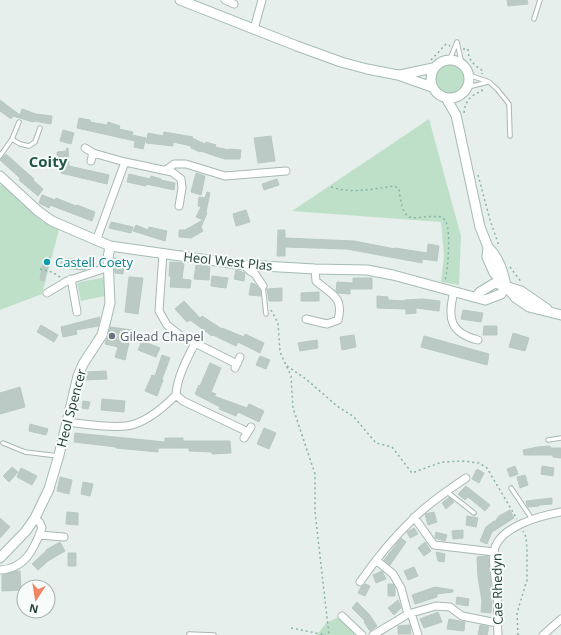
<svg xmlns="http://www.w3.org/2000/svg" width="561" height="635" font-family="'Open Sans',sans-serif">
	<style>
		.green { fill: #bfe0c8 }
		.building { fill: #bbcac4; stroke: #b8c9c2 }
		.lines { fill: none; stroke-linecap: round; stroke-linejoin: round }
		.lane-casing { stroke: #a8b8b2; stroke-width: 5.5 }
		.street-casing { stroke: #a8b8b2; stroke-width: 9 }
		.secondary-casing { stroke: #a4bbb3; stroke-width: 11 }
		.path { stroke: #86b3a5; stroke-width: 1.5; stroke-dasharray: 2 3; stroke-linecap: butt }
		.lane { stroke: #fff; stroke-width: 3.5 }
		.street { stroke: #fff; stroke-width: 7 }
		.secondary { stroke: #fff; stroke-width: 9 }
		.culture-dot { fill: #0f9aa8; stroke: #f7fbf9; stroke-width: 1.5 }
		.worship-dot { fill: #6b7280; stroke: #f7fbf9; stroke-width: 1.5 }
		.labels { text-anchor: middle; stroke-width: 4; stroke-linejoin: round; paint-order: stroke }
		.street-label { font-size: 13px; fill: #24423a; stroke: #f7fbf9 }
		.culture-label { font-size: 13px; fill: #0d838f; stroke: #f7fbf9; text-anchor: start }
		.worship-label { font-size: 13px; fill: #5b616d; stroke: #f7fbf9; text-anchor: start }
		.quarter-label { font-size: 15px; font-weight: bold; fill: #1f5548; stroke: #f7fbf9 }
	</style>
	<rect width="100%" height="100%" fill="#e6efeb"/>
	<!-- green -->
	<path class="green" d="M435 80a15 15 0 1 1 30 0a15 15 0 1 1-30 0Z
		M429,119L461,236L459,285L441,282L444,256L441,222L292,211Z
		M0,185L7,188L42,221L59,230L42,294L0,310Z
		M106,277L110,295L81,301L77,284L80,282Z
		M339,617L355,635H317L326,623Z"/>
	<!-- building -->
	<path class="building" d="M507,0H527L528,4L508,6Z
		M0,100L20,115L22,109L36,114L52,116L51,124L34,121L33,122L13,116L11,119L0,111Z
		M79,118L90,120V122L107,125L108,122L120,126L119,129L133,132L132,135L146,138L143,149L134,147L135,141L77,128Z
		M63,130L74,133L71,144L60,141Z
		M164,132L193,137L192,138L205,144L206,142L216,145L215,147L229,150V149L241,150L240,159H225L215,156L201,151L200,152L191,148V146L173,142V146L146,143L148,133L163,136Z
		M271,136L275,161L258,163L254,138Z
		M67,148H68L69,166L109,175L107,184L61,173L63,162L57,163V152L66,151Z
		M6,154L34,179L33,180L43,189L38,196L19,180L20,178L0,160Z
		M196,173L205,176L201,195L191,192Z
		M129,174L150,179L151,176L161,179V180L175,183L174,190L146,184V186L127,182Z
		M277,179L279,185L264,190L262,184Z
		M207,192L210,193L206,212L207,213L201,227L203,231L191,238L179,237V230H185L203,220L196,217L201,207L198,206L199,197L205,198Z
		M42,195L55,200L56,198L76,206L77,205L95,212L92,221L50,205L49,208L39,203Z
		M246,210L250,222L236,226L233,214Z
		M111,222L133,227L131,233L109,228Z
		M136,225L148,230L149,227L167,231L165,241L133,231Z
		M278,230H285V238L354,241L395,249V248L427,253L428,244L439,246L437,261L422,259V263L347,249L285,247V256H277Z
		M50,256L44,281L40,280L43,263Z
		M61,258L85,259V270L61,268Z
		M114,258L125,259L123,274L115,273Z
		M170,262L184,263L182,279L191,280L190,288L170,287L171,276H169Z
		M196,265L210,266L209,280L194,279Z
		M236,270L245,273L244,281L234,279Z
		M212,276L228,278L226,288L211,286Z
		M129,277L143,278L138,314L125,312Z
		M353,278H372V289H350V294L338,293L336,291L337,282L353,283Z
		M251,283L255,284L260,290L261,296L249,295Z
		M282,288V301H269L267,289Z
		M319,292V301H301V293Z
		M377,296L388,297V300L405,301V300L423,299L440,301L439,311L416,308V313L406,314V309L377,308Z
		M184,301L200,318L202,316L222,329V328L244,337L245,334L264,343L260,353L238,342L236,346L213,335L212,336L190,320L187,322L175,309Z
		M463,310L483,313L481,322L461,319Z
		M100,317L98,326L76,330L77,334L63,337L61,327Z
		M41,325L58,335L54,342L37,332Z
		M484,326H497V335H483Z
		M110,327L132,330L125,360L115,357L118,347L105,344Z
		M513,333L529,338L525,351L509,347Z
		M354,335L356,347L342,350L340,337Z
		M424,336L489,354L487,365L421,347Z
		M317,340L318,348L300,351L298,343Z
		M142,341L160,348L156,357L138,350Z
		M162,355L170,358L162,379L163,380L157,396L145,391L152,375L155,376Z
		M260,356L270,360L266,369L256,365Z
		M210,363L221,368L211,392L216,394L214,396L247,408L249,404L264,411L259,422L238,412L236,416L219,409L220,407L195,394L199,385L200,386Z
		M106,371L107,379L83,380L86,372Z
		M20,387L25,407L0,414V393Z
		M102,399L125,401L124,412L101,410Z
		M83,401L90,402L88,409L82,408Z
		M30,424L48,429L46,435L29,431Z
		M264,428L276,433L269,449L257,444Z
		M75,433L165,442V438H183V441H230L231,453L212,454V452L189,451V448H158V452L116,448V447L74,442Z
		M550,446V448H561V458L553,457V455H524L523,450L538,447Z
		M515,466L518,474L510,477L507,469Z
		M542,466L554,468L553,476L541,474Z
		M12,467L18,472L9,482L3,476Z
		M21,468L37,476L32,485L17,477Z
		M477,469L484,473L479,483L472,479Z
		M525,475L528,485L520,488L517,477Z
		M60,477L72,480L69,494L57,491Z
		M83,482L93,484L90,496L81,494Z
		M466,486L490,505L485,511L468,497L465,500L458,494Z
		M449,497L454,502L446,509L442,503Z
		M552,498V504L539,505V506L528,507L527,506L526,501Z
		M510,510L514,518L492,532L487,544L480,541L486,527L494,521H497L496,520L499,516Z
		M67,512L78,513V525L66,524Z
		M434,512L437,522L428,525L425,514Z
		M467,516L478,518L476,527L466,525Z
		M0,518L10,527L0,538Z
		M414,528L418,534L410,538L407,532Z
		M463,530V538L453,539L452,531Z
		M436,532L447,535L445,541L435,538Z
		M401,538L406,542L390,565L384,560Z
		M60,542L65,551L48,561L38,570L32,564L46,551V550Z
		M425,542L431,551L424,556L418,548Z
		M436,552L445,554L444,562L438,561Z
		M68,553H76V566H68Z
		M486,556H488L492,596L491,613L481,612L482,601L478,577L477,557Z
		M414,567L418,576L408,580L404,571Z
		M16,571H20L21,590L2,591V575Z
		M382,571L386,579L376,583L373,575Z
		M365,584L370,586L365,596L358,593L361,587Z
		M388,584H393L395,587V596H388Z
		M435,587L453,590V592L437,594V597L415,604L412,595Z
		M457,597L469,599L468,606L456,604Z
		M398,600L401,608L394,615L388,608Z
		M357,602L369,614L377,626L370,631L364,622L365,621L352,608Z
		M438,612L442,622L424,628L420,619Z
		M449,619L465,622L464,631L447,629Z
		M410,625L411,634H398V626Z
		M480,625L489,627L487,635H478Z"/>
	<g class="lines">
		<!-- lane casing -->
		<g class="lane-casing">
			<path id="lane" d="M534,19L540,0
				M457,42L462,64
				M450,59L457,42
				M469,75L489,82L497,89L509,104L510,136
				M468,87L488,82
				M12,139L20,144L29,146L35,142L40,128
				M0,156L12,139L19,122
				M263,286L266,314
				M548,440L561,438
				M3,443L25,452L58,456
				M511,488L532,519
				M446,491L474,513
				M189,634L214,635"/>
		</g>
		<!-- street casing -->
		<g class="street-casing">
			<path id="street" d="M225,0L234,4
				M254,29L262,0
				M85,148L93,153L125,162L172,172L181,179L182,188L179,206
				M91,161L93,153
				M166,170L174,164H186L225,176L286,171
				M96,241L125,162
				M163,253L159,311L167,325L181,336L237,364
				M244,265L250,271L255,274L263,286
				M71,279L77,312
				M454,292C447,318 450,333 478,340
				M47,293L67,281L109,267
				M306,319L327,324L338,320C344,297 332,295 316,281L315,269
				M195,343C187,359 177,377 176,395L183,401L248,432
				M235,368L240,357
				M66,422C85,424 107,428 126,426C144,424 163,408 176,395
				M244,438L251,427
				M414,517L434,545L494,552
				M39,535L64,537
				M376,560L393,574L401,588L408,614
				M0,570C25,569 34,549 42,528L40,523L35,518
				M360,582C376,559 394,537 414,518C429,503 448,490 466,478
				M411,613L418,635
				M342,616L362,635
				M373,635L408,614L436,606L450,607L462,616L497,623
				M498,635C497,621 498,607 497,592C496,581 492,563 494,552C497,527 540,516 561,512
				M543,635L561,619"/>
		</g>
		<!-- secondary casing -->
		<g class="secondary-casing">
			<path id="secondary" d="M180,0L297,46L341,62L367,69L398,75L432,87
				M431 79a19 19 0 1 1 38 0a19 19 0 1 1-38 0Z
				M400,75L433,68
				M446,98L456,115L480,227L488,247L487,257L494,273L516,298L529,307L561,315
				M0,176L38,211L52,221L110,246L244,265L315,269L367,270L393,275L485,300L501,294L506,286
				M488,247C499,258 503,271 506,286
				M476,297L480,292L495,283L521,291L547,309
				M0,558L26,531L35,518L49,489L59,455L78,376L83,364L102,335L105,324L110,303L108,258L110,246"/>
		</g>
		<!-- path -->
		<path class="path" d="M463,49H468C468,60 474,65 483,71L482,74
			M431,60L446,44L450,46
			M464,113C465,101 471,95 482,91V88
			M478,175L490,220L499,246
			M331,187C353,194 372,189 394,186L399,189C404,232 414,213 442,217C443,218 446,221 446,222C451,233 448,269 445,281
			M510,267L522,283
			M40,269L52,272L60,277
			M271,310L278,323L280,352L291,376L293,408L315,474V512L329,635
			M287,366L306,379L337,406L354,417L376,443L392,447L412,473L442,462L462,461L479,463L487,468L517,519
			M291,628L326,635
			M518,635L517,613L527,580V549L526,537L523,531"/>
		<!-- lane -->
		<use href="#lane" class="lane"/>
		<!-- street -->
		<use href="#street" class="street"/>
		<!-- secondary -->
		<use href="#secondary" class="secondary"/>
	</g>
	<!-- markers -->
	<circle class="culture-dot" cx="47" cy="262" r="4"/>
	<circle class="worship-dot" cx="112" cy="336" r="4"/>
	<g class="labels">
		<!-- street labels -->
		<g class="street-label">
			<text transform="translate(228 261) rotate(6)" y="5">Heol West Plas</text>
			<text transform="translate(71 408) rotate(-75)" y="5">Heol Spencer</text>
			<text transform="translate(497 589) rotate(-91)" y="5">Cae Rhedyn</text>
		</g>
		<!-- culture labels -->
		<g class="culture-label">
			<text x="55" y="267">Castell Coety</text>
		</g>
		<!-- worship labels -->
		<g class="worship-label">
			<text x="120" y="341">Gilead Chapel</text>
		</g>
		<!-- quarter labels -->
		<g class="quarter-label">
			<text x="48" y="167">Coity</text>
		</g>
	</g>
	<!-- north arrow -->
	<g transform="translate(36 599) rotate(192)"><circle r="19" fill="#f7fbf9" stroke="#a3b1ad"/>
	<path d="M0-3L7 15L0 10L-7 15Z" fill="#f4845f"/>
	<text y="-6" font-size="11" font-weight="bold" text-anchor="middle" fill="#24423a">N</text>
	</g>
</svg>
